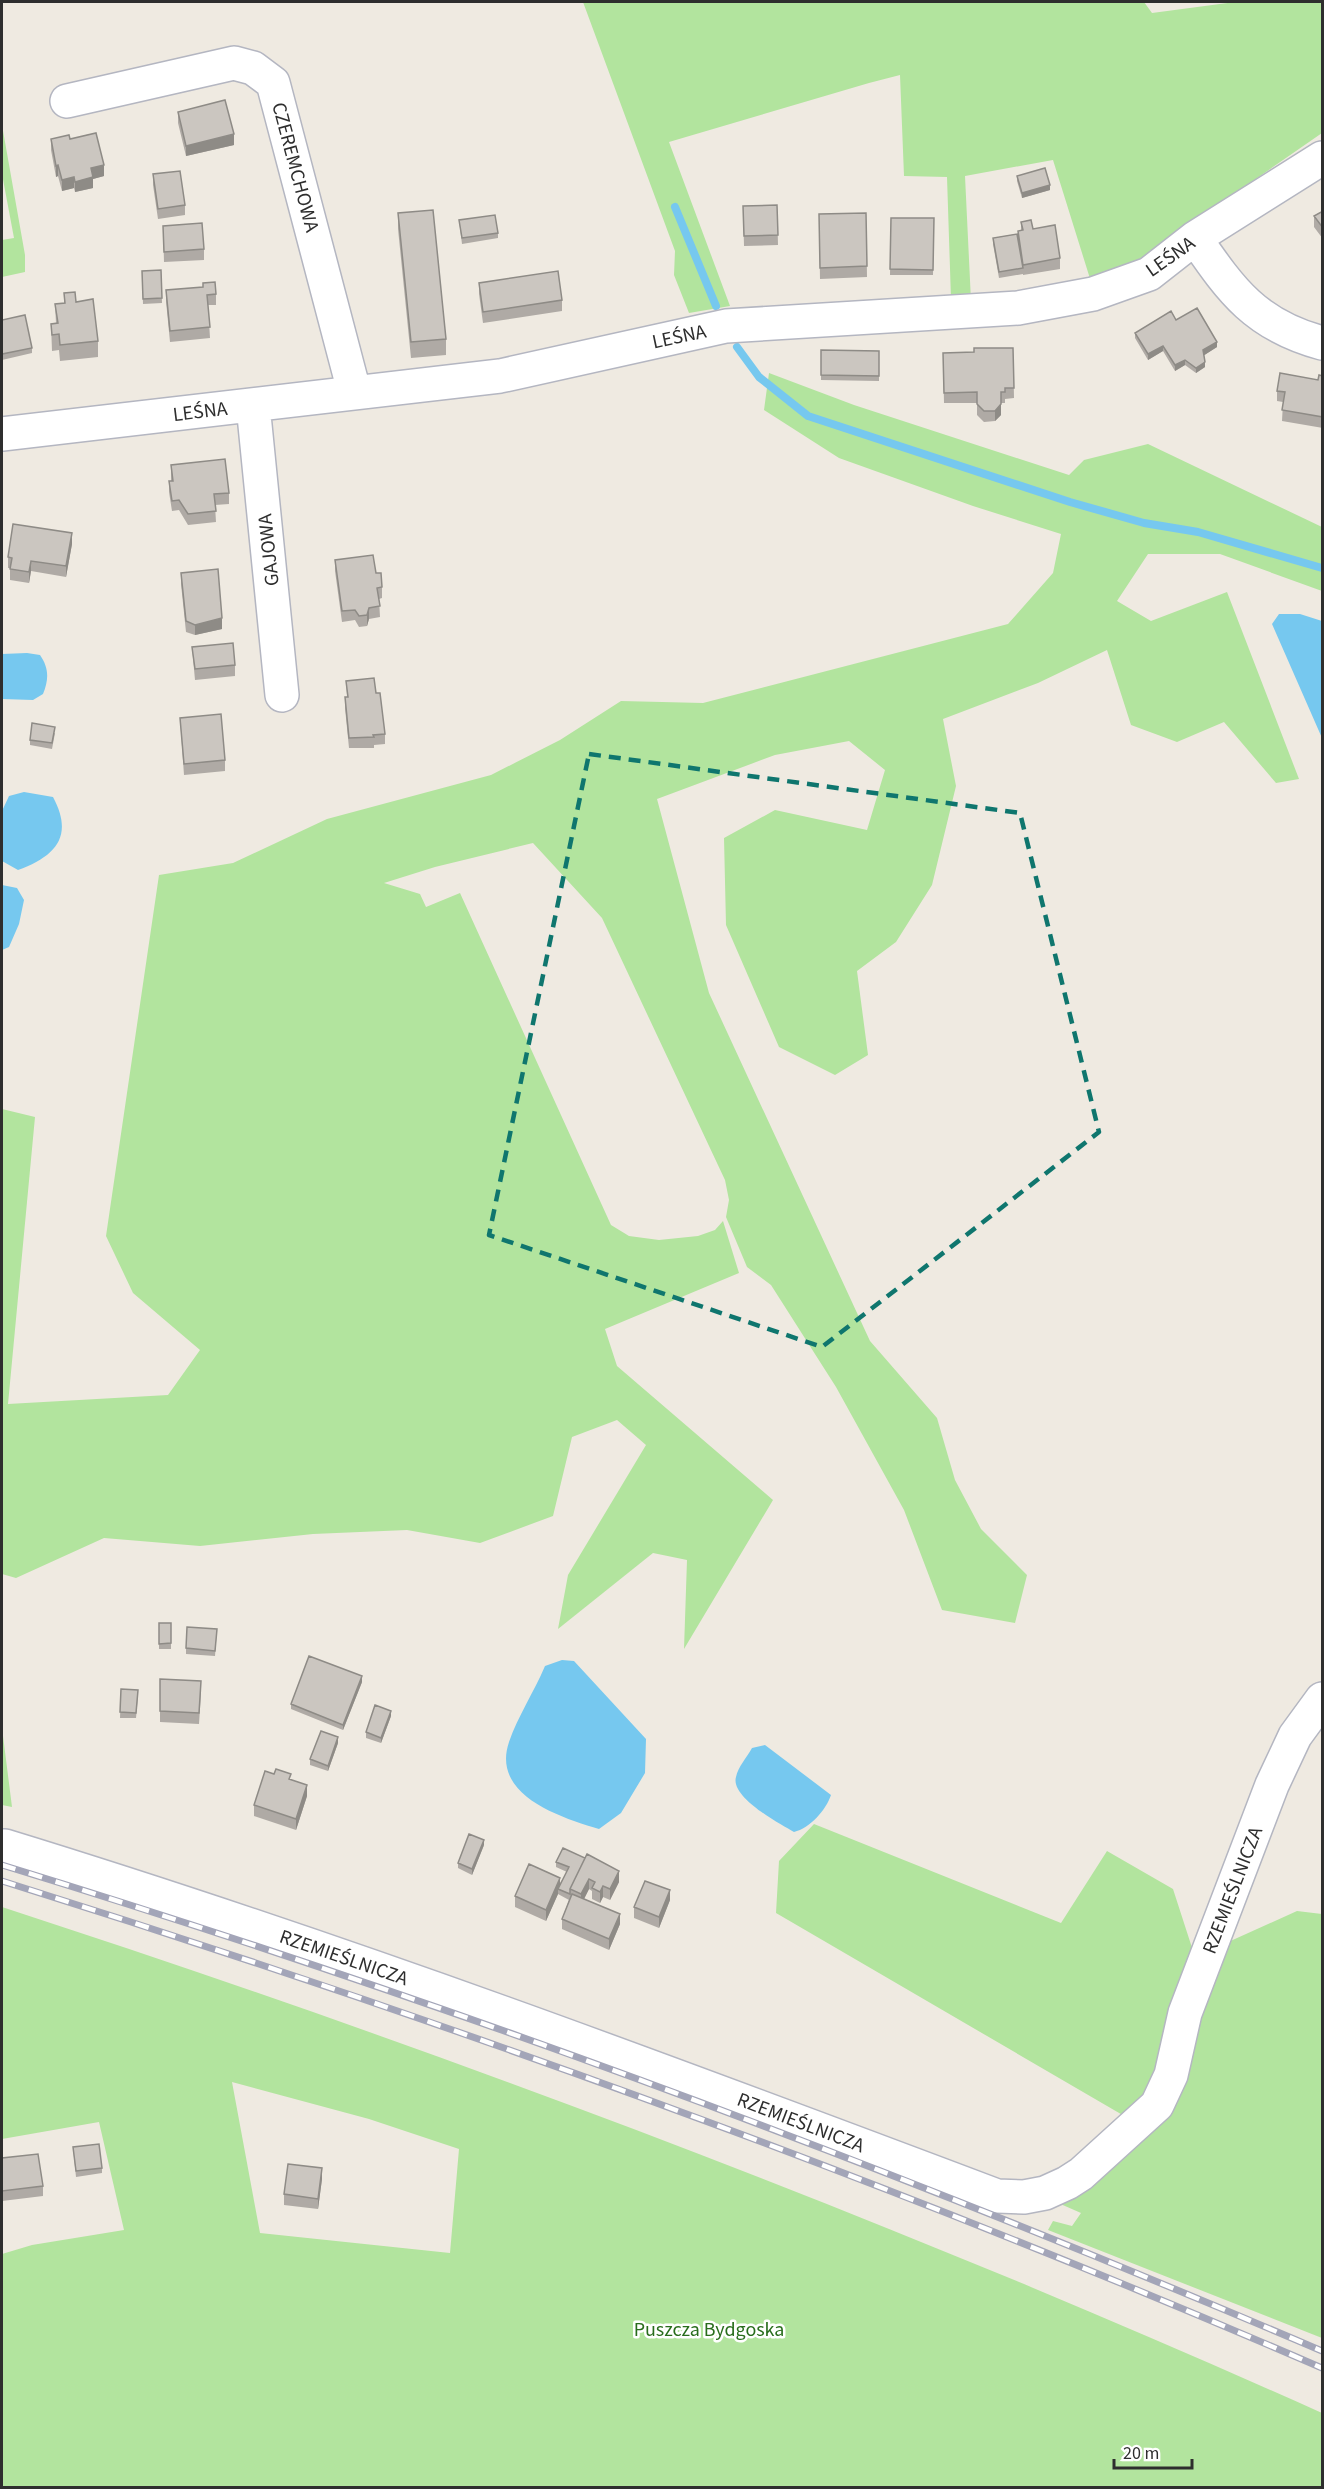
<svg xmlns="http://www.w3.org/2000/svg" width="1324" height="2489" font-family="'Source Sans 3',sans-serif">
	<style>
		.green { fill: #b2e49e; fill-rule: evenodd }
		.water { fill: #76c8ef }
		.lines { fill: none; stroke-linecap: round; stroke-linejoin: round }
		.stream { stroke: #76c8ef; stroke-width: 8 }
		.minor-casing { stroke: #b4b6c1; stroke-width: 36 }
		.minor { stroke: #fff; stroke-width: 33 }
		.rail-casing { stroke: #a3a5b8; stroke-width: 7 }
		.rail { stroke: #fff; stroke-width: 4.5; stroke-dasharray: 14; stroke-linecap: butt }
		.wall { fill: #afaaa5 }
		.shaded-wall { fill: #8e8b86 }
		.building { fill: #cbc6c0; stroke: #8e8b86; stroke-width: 1.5 }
		.marked { fill: none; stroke: #0f766e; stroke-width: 4.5; stroke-dasharray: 12 8; stroke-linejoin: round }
		.labels { text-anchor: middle; stroke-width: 5; stroke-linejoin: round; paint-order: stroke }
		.street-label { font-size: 20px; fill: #2e2e2e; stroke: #fff }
		.park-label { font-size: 20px; fill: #286d1c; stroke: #fff }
	</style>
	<rect width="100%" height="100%" fill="#efeae1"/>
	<!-- green -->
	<path class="green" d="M583,2H1144L1152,13L1235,2H1322V133L1143,257L1092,285L1053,160L965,176L971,301L951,299L947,177L904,176L900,75L869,83L669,142L730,306L689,313L674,275L675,251Z
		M2,125L25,255V272L2,277V240L14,238L2,174Z
		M769,373L854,405L1069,475L1084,460L1148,444L1322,527V591L1220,554H1148L1117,601L1151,621L1227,592L1299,779L1276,783L1224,722L1177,742L1131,725L1107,650L1038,683L943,719L956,786L932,885L896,942L857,971L868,1055L835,1075L779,1047L726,925L724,838L775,810L867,830L885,770L849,741L775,755L657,799L709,993L870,1341L937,1418L955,1480L981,1529L1027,1575L1015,1623L942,1610L904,1510L836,1387L771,1285L747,1267L726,1217L729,1200L725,1180L602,918L533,843L435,867L384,883L420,894L426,907L460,893L611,1225L629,1236L659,1240L698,1236L715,1230L723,1221L739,1273L605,1329L617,1366L773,1500L684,1649L687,1560L653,1553L558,1629L568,1575L646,1445L617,1420L572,1437L553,1516L480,1543L407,1530L313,1534L200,1546L104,1538L16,1578L2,1574V1109L35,1117L8,1404L168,1395L200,1350L133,1293L106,1236L159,875L233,863L327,819L491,775L560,740L621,701L703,703L1008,624L1053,573L1061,534L973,506L839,458L764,410Z
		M2,1728L12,1807L2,1805Z
		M814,1824L1061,1923L1107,1851L1173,1889L1195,1957L1297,1911L1322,1914V2338L1048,2230L1053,2221L1072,2226L1081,2213L1049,2199L1051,2187L1138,2124L776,1913L779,1861Z
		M2,1907C450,2053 892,2220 1322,2413V2487H2V2254L32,2245L124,2230L99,2122L2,2139ZM232,2082L369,2119L459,2149L450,2253L260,2233Z"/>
	<!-- water -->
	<path class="water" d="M1279,614H1300L1322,621V738L1272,624Z
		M27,653L40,655C49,668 49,679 43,694L33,700L2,699V654Z
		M24,792L53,797C74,836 56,856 18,870L2,861V811L9,796Z
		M2,885L17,888L24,900L19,924L9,947L2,950Z
		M562,1660L574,1661L646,1739L645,1773L621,1813L599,1829C559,1817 491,1795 509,1742C518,1716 534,1692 545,1666Z
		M765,1745L831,1795C826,1810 810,1828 794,1832C780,1824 730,1797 736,1777C738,1767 747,1757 752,1748Z"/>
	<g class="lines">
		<!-- stream -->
		<path class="stream" d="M675,207L716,306
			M737,347L759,377L808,416L1070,502L1144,523L1198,532L1322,568"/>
		<!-- minor casing -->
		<g class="minor-casing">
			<path id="minor" d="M67,101L234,63L253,68L273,83L354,391
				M1195,238C1232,292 1256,325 1322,343
				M253,405L282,695
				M2,434L500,376L726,326L1018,308L1093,294L1149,274L1195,238L1322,158
				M5,1846C341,1949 668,2072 997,2196L1024,2197L1045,2193L1067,2183L1081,2174L1157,2105L1171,2075L1185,2013L1272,1785L1295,1736L1322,1699"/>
		</g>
		<!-- minor -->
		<use href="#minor" class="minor"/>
		<!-- rail casing -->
		<g class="rail-casing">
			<path id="rail" d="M2,1865C450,2002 891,2167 1322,2351
				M2,1881C449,2021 892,2182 1322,2368"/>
		</g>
		<!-- rail -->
		<use href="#rail" class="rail"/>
	</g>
	<!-- wall -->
	<path class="wall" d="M178,112L234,145L186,156L178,123Z
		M51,139H70L104,176L93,179V188L75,192L74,188L62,191L58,176L56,177L51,150Z
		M153,174L185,205V215L158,219L153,185Z
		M1017,176L1050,190L1022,198L1017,181Z
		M777,205L778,245L744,246L743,206Z
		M1323,211V239L1314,227V216Z
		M398,213L446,339V355L411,358L398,229Z
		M866,213L867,277L820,279L819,214Z
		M891,218H934L933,275H890Z
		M459,220L498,233V238L462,244Z
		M1021,222L1033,229L1060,258V269L1023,275V274L999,278L993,244V238L1017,234L1021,230Z
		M163,226L204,249V260L164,262Z
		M161,270L162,303L143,304L142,271Z
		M479,283L562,300V311L483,323L479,294Z
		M166,290L216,294V305H208L210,338L170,342L166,301Z
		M64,293L76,302L98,341V357L60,361L59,350L52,351L51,324L56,323L55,304L64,303Z
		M2,320L32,348V353L2,360Z
		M1176,320L1217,347L1204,355L1205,367L1196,373L1185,365L1175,371L1163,351L1148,360L1135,338V333Z
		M1013,348L1014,398L1005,399V403H1001V415L995,421L984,422L977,415V403H944L943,353L974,352Z
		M821,350L879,351V381L821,380Z
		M1323,376V428L1282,421L1283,402L1277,401V391L1318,380Z
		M171,465L229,493V504L215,505L216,522L188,525L179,510L172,511L169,492V481H171Z
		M72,544L66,577L31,571L29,583L10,580V568H8V557Z
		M335,560L376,573L382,587V598L379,599L380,617L369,619L367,626L359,627L355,620L342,622L335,571Z
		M181,573L222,629L195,635L186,632L181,584Z
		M192,647L235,665V676L195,680Z
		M346,681L376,693L385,734V744L374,745V748H349L345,708V697H347Z
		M180,718L225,760V771L184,775Z
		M55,733L52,749L30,745V740Z
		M159,1623H171V1649H159Z
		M217,1629L215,1656L186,1654V1648Z
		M160,1679L201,1692L199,1724L160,1722Z
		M362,1682L343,1730L291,1709V1704Z
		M121,1689L138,1696L136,1718H120Z
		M391,1716L381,1743L366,1738V1732Z
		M338,1743L328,1771L310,1765V1759Z
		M291,1780L307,1796L296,1830L254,1816V1805Z
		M484,1845L472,1875L458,1868V1863Z
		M556,1862L619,1882L610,1900L603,1897L600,1903L592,1899V1891L589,1889L584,1899L620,1924L609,1950L562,1929V1919L569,1900L558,1894L546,1921L515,1907V1896L560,1883L567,1872L556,1867Z
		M670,1900L659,1928L634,1918V1907Z
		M73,2147L102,2168V2173L76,2177Z
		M2,2158L43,2186V2196L2,2201Z
		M322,2179L318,2209L284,2205V2194Z"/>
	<!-- shaded-wall -->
	<path class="shaded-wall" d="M234,134V145L186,156V146Z
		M58,165V176L56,177V166Z
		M104,165V176L93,179V188L75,192V182L91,168Z
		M74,177V188L62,191V180Z
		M1050,185V190L1022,198V193Z
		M1217,342V347L1203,356V350Z
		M1163,346V351L1148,360V354Z
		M1185,360V365L1175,371V365Z
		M1205,362V367L1196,373V368Z
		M1001,404V415L995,421V411Z
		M72,533V544L66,577V566Z
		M31,561V571L29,583V572Z
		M369,608V619L367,626V615Z
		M222,618V629L195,635V625Z
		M362,1676V1682L343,1730V1725Z
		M391,1711V1716L381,1743V1738Z
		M338,1737V1743L328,1771V1766Z
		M307,1785V1796L296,1830V1819Z
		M484,1840V1845L472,1875V1869Z
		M619,1871V1882L610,1900V1889Z
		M560,1878V1889H558V1894L546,1921V1910Z
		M589,1879V1889L581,1905V1894Z
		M603,1886V1897L600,1903V1892Z
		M670,1890V1900L659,1928V1917Z
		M620,1914V1924L609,1950V1939Z
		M322,2168V2179L318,2209V2199Z"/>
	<!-- building -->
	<path class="building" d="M225,100L234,134L186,146L178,112Z
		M96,133L104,165L91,168L93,177L75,182L74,177L62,180L58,165L56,166L51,139L69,135L70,139Z
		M1045,168L1050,185L1022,193L1017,176Z
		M180,171L185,205L158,209L153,174Z
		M777,205L778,235L744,236L743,206Z
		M433,210L446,339L411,342L398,213Z
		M1323,211V228L1314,216Z
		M866,213L867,266L820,268L819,214Z
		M495,215L498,233L462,238L459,220Z
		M891,218H934L933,270L890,269Z
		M1031,220L1033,229L1055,225L1060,258L1023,265L1018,231L1023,230L1021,222Z
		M202,223L204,249L164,252L163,226Z
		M1017,234L1023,268L999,272L993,238Z
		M161,270L162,298L143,299L142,271Z
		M558,271L562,300L483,312L479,283Z
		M215,282L216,294L207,295L210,327L170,331L166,290L203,287V283Z
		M75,292L76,302L93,299L98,341L60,345L59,334L52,335L51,324L58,323L55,304L65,303L64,293Z
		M1197,308L1217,342L1203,350L1205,362L1196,368L1185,360L1175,365L1163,346L1148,354L1135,333L1171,311L1176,320Z
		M25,315L32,348L2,354V320Z
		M974,348H1013L1014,388H1005V392H1001V404L995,411H984L977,404V392L944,393L943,353L974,352Z
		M821,350L879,351V376L821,375Z
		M1280,373L1318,380L1319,375L1323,376V417L1282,410L1285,392L1277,391Z
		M225,459L229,493L214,494L216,511L188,514L179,500L172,501L169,481H173L171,465Z
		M13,524L72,533L66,566L31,561L29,572L10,569L12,558L8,557Z
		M373,555L376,573H381L382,587L377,588L380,606L369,608L367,615L359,616L355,610L342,611L335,560Z
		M218,569L222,618L195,625L186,621L181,573Z
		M233,643L235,665L195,669L192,647Z
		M374,678L376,693H380L385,734L373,735L374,737L349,738L345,697H348L346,681Z
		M221,714L225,760L184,764L180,718Z
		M32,723L55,727L52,743L30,740Z
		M159,1623H171V1643L159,1644Z
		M187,1627L217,1629L215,1651L186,1648Z
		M309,1656L362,1676L343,1725L291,1704Z
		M160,1679L201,1681L199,1713L160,1711Z
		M121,1689L138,1690L136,1713L120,1712Z
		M375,1705L391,1711L381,1738L366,1732Z
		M321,1731L338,1737L328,1766L310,1759Z
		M276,1769L291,1774L289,1779L307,1785L296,1819L254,1805L265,1771L274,1774Z
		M469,1834L484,1840L472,1869L458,1863Z
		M563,1848L585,1858L570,1889V1894L558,1889L569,1867L556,1862Z
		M587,1854L619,1871L610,1889L603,1886L600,1892L592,1888L595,1882L589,1879L581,1894L570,1889Z
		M529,1864L560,1878L546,1910L515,1896Z
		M645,1881L670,1890L659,1917L634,1907Z
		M572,1894L620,1914L609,1939L562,1919Z
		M99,2144L102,2168L76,2171L73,2147Z
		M38,2154L43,2186L2,2191V2158Z
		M288,2164L322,2168L318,2199L284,2194Z"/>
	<!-- marked area -->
	<path class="marked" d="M589,754L1020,813L1099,1132L822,1347L489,1235Z"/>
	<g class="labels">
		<!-- street labels -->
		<g class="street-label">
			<text transform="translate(296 167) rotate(75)" y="7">CZEREMCHOWA</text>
			<text transform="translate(1170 256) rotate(-35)" y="7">LEŚNA</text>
			<text transform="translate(679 336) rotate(-12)" y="7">LEŚNA</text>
			<text transform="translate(200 411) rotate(-7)" y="7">LEŚNA</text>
			<text transform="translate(268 550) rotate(-96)" y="7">GAJOWA</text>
			<text transform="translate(1232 1890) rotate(-69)" y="7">RZEMIEŚLNICZA</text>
			<text transform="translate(344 1957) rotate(19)" y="7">RZEMIEŚLNICZA</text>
			<text transform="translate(801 2122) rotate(21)" y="7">RZEMIEŚLNICZA</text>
		</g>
		<!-- park labels -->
		<g class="park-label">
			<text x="709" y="2336">Puszcza Bydgoska</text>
		</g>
	</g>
	<!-- border -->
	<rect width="1324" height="2489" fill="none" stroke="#2e2e2e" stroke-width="6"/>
	<!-- scale -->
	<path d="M1114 2459v9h78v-9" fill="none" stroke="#2e2e2e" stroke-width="3"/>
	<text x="1123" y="2459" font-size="18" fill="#2e2e2e" stroke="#ffffff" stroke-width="4.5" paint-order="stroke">20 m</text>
</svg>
